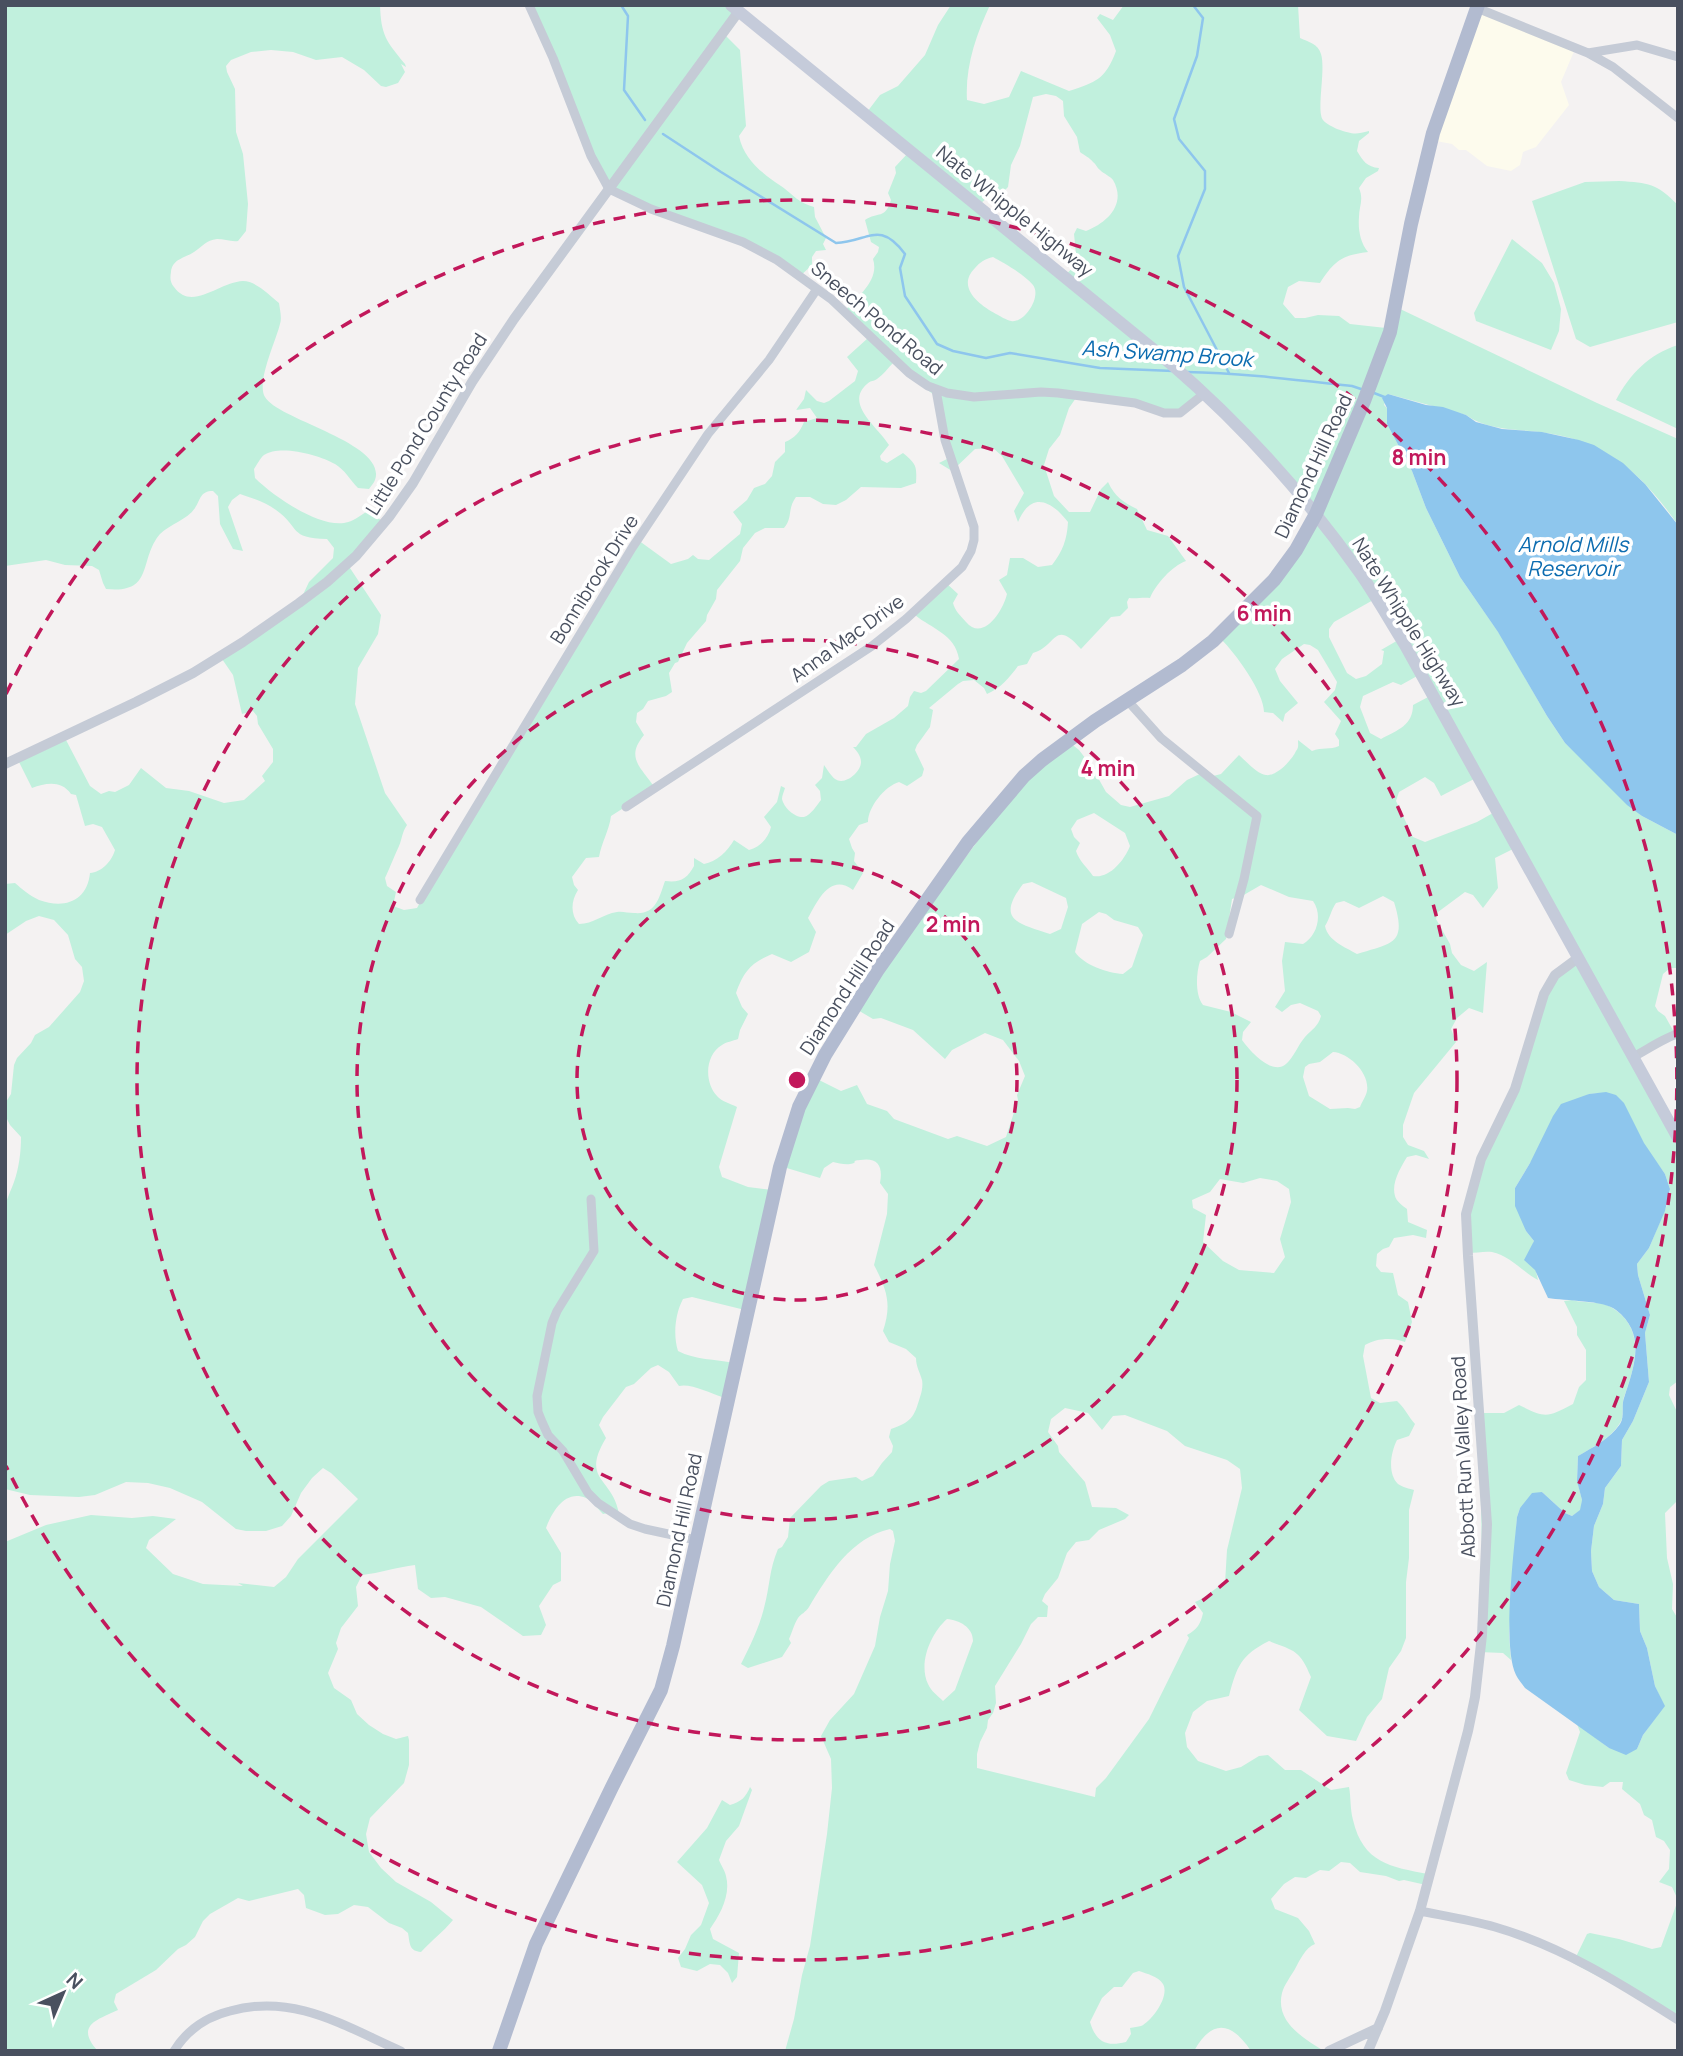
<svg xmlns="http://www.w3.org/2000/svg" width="1683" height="2056" font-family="Manrope,sans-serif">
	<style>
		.commercial { fill: #fdfbed }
		.green { fill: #c1f0dd; fill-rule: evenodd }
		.water { fill: #8ec6ed }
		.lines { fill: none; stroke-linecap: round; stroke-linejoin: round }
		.stream { stroke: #8ec6ed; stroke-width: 2.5 }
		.minor { stroke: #c5cbd6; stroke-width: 9 }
		.tertiary { stroke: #c5cbd6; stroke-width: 10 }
		.secondary { stroke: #c5cbda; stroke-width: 12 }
		.primary { stroke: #b2bbd0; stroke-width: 14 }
		.ring { fill: none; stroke: #c2185b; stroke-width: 3.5; stroke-dasharray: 12 9 }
		.labels { text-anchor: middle; stroke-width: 7; stroke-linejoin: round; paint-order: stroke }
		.street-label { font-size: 19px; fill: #49505f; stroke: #fff }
		.water-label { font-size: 21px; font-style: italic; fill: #0c6cb0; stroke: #fff }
		.centre { fill: #c2185b; stroke: #fff; stroke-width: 3.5 }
		.ring-label { font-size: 21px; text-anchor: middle; font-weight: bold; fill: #c2185b; stroke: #fff; stroke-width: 7; stroke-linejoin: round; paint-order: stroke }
	</style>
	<rect width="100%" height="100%" fill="#f4f2f2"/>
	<!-- commercial -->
	<path class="commercial" d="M1477,9L1575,49L1561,82L1569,105L1536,147L1523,152L1520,165L1511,171L1487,166L1466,150H1459L1452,144L1431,140Z"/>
	<!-- green -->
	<path class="green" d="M5,5H380C381,35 386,41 405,64L406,67L401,64L405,72L398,83L386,87L381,86L364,70L342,57L316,60L293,52L271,50L251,52L231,60L226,66L227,72L235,89L236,132L243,154L248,204L246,231L238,241C231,242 224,239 217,239C206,240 202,247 194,252C185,258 172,259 171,272C170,278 170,282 174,287C192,312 219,282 243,281C256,281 269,295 279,303C280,310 282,318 280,324C276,341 256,382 265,397C278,420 388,443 375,480C374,483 371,486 369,489L358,488C350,480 345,470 335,464C320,455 280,444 264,455C260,458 257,465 254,469L255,478C273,496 318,527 344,523C353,522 361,515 369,510L384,523L348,565L381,615L378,634L358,668L355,704L385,793L407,825C402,832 402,839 399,846C394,857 390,867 385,878L387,886L396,892L393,906L404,910L417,908L453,841L638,540L671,564L688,559L693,555L698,559L709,560L740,534L742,524L733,512L747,500L754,488L765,484L772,476L775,462L785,452V442C795,438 800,432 804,422L817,418L810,408L796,410L804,399L806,390L817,401L824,403L829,401L855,381L858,371L847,357L868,338L843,313C857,297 880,281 873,259L878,252L879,247L871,242L865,220C878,211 885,220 891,200L888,193L896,173L895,167L908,153L864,116L880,95L898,86L925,55L938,25L951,5H990C976,35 965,67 967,100L984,104L1009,97L1021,71L1069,91C1096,82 1105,80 1116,51L1110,35L1097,18L1100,14L1113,20L1124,5H1298L1300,38C1309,42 1318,44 1321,54C1326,70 1316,111 1323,120C1326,124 1333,127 1337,129C1352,134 1355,135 1369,131V133L1359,141L1357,151C1363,161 1367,167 1379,168L1378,171L1366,178L1359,188C1364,200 1359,206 1359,217C1358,229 1360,242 1368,252C1342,255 1334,261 1320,283L1299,281L1288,287L1283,304L1295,318H1305L1318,315L1339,316L1350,324L1386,328L1396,307L1597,403L1678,439V525C1642,473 1604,439 1539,432C1514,429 1487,430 1466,415L1388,394L1384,405L1387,408V424L1412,471L1426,508L1460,577L1501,636L1547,716L1565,743L1642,816L1678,835V968H1670L1663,974L1655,1006L1658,1011L1665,1016L1674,1032L1633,1061L1678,1143V1381L1670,1387L1669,1395L1678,1414V1500L1665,1513L1667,1558L1673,1584L1672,1609L1678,1619V1900L1672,1887L1659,1882L1669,1869L1670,1850L1664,1841L1656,1837L1652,1820L1644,1815L1640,1804L1622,1789L1623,1782H1610L1603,1787L1585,1785L1569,1780L1566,1773L1580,1732L1577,1724L1609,1748L1637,1749L1643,1735L1664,1706L1655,1686L1647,1648L1640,1631L1639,1604L1614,1600L1599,1587L1592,1571L1591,1551L1594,1526L1603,1504L1605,1488L1621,1466L1622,1440L1633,1421L1649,1382L1645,1333L1650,1315L1638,1275L1637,1264L1649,1248L1670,1198V1189L1665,1174L1606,1093L1589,1094L1530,1163L1515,1188L1526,1231L1534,1241L1531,1250L1538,1280C1523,1272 1509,1255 1492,1252C1485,1251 1476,1253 1468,1253L1467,1199L1505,1112L1546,988L1576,962L1515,848L1495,858L1498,888L1483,908L1473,895L1465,892L1438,912L1436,919L1450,944L1452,953L1461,965L1474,971L1487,962L1483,1013L1469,1008L1457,1018L1451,1029L1456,1042L1414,1093L1403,1125V1137L1408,1145L1424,1151L1429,1159L1416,1155L1407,1157C1401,1167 1391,1183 1395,1196C1396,1201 1403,1206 1407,1209L1408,1222L1427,1230L1426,1238L1413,1235L1394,1238L1389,1247L1383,1249L1377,1254L1376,1266L1381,1272L1393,1273L1398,1295L1408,1302L1412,1322L1405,1342C1393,1337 1376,1338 1365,1345L1363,1356L1371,1398L1380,1403L1397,1401C1404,1407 1408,1416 1415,1424L1409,1436L1397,1440C1391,1452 1387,1473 1398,1484C1402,1487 1410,1489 1414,1490L1409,1510V1558L1406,1582V1638L1401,1651L1389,1668L1382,1699L1367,1717L1356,1741L1327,1736L1299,1710L1311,1677C1300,1650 1295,1651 1269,1641C1241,1655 1237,1666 1229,1696L1207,1701L1193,1712L1185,1733L1187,1747L1198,1761L1226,1771L1241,1767L1259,1756L1268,1755L1285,1770H1301L1331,1790L1349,1787C1351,1797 1350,1809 1353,1820C1363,1863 1391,1867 1428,1874L1426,1885L1404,1880L1399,1881L1386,1876L1360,1872L1350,1863L1341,1862L1329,1871L1320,1870L1306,1878L1295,1877L1284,1884L1271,1899L1275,1909L1298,1918L1309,1931L1315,1944C1305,1948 1300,1960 1295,1969C1291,1976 1284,1985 1282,1993C1275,2022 1303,2038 1324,2051H1251C1231,2021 1212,2019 1194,2051H785L794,2019L802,1975L810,1946L827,1834L832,1788L831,1759L821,1736L830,1720L854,1694L875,1646L880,1617L888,1591L890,1564L895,1541L893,1531L890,1529C851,1538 829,1574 809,1607C806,1612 801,1614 798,1618C794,1624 792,1633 789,1639L791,1643L782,1657L748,1668L741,1664C750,1646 759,1628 764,1608C770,1586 769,1570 778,1549L782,1547L788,1537L790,1518L821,1486L829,1481L856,1477L862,1481L873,1476L882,1463L892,1452L893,1446L889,1437L891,1429C911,1422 914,1418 920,1397C922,1392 923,1385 922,1380C920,1372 916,1367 916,1358L906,1349L889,1342L883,1331C892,1304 887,1290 874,1265L887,1214L888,1194L880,1183C883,1167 879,1157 860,1160C849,1161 860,1162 850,1164C845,1165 838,1163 833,1162L824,1168L820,1178L780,1166L815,1078L841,1091L857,1085L867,1104L887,1111L894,1119L948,1139L957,1136L987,1146L1006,1137L1018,1100L1017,1095L1025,1076L1019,1061L1003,1040L985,1033L952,1050L945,1059L913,1030L881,1018L873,1019L856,1009L935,898L1025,778L1069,742L1079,750L1092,767L1106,792L1121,805L1130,807L1169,796L1187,780L1202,773L1209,777L1221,774L1239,755C1246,761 1257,774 1266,775C1276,777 1292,760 1296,751C1299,747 1298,745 1298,740L1312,751C1322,747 1330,750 1339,746V740L1335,734L1341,721L1324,702L1335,690L1337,682L1318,650L1310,645L1304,644L1282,659L1275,669L1280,681L1298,703L1285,714L1283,722L1273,713L1264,712C1264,692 1235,653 1221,639L1316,516L1205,395L1179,412L1078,395L1069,408L1060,435L1049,449L1044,465L1054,496L1069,512H1090L1101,489L1108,482C1115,497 1123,502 1137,509L1147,530L1168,536L1186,561C1172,566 1156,584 1150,598C1142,597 1137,599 1129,598L1127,602L1128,608L1120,616L1111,617L1081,649C1054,618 1057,646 1033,653L1027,664L1018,666C1009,678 1001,688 987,694L984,688L974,680L963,681L958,684L929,708L933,710L930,727L917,745L915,750L924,769L922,776L907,786L899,782C885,786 868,807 868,822L859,825L849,839L852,848L855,853L854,861L863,873L853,890C830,872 817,902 808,918L816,932L809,952L791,962L772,954C751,963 744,971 736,993L742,1007L748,1014L740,1030L738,1039C733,1041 726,1042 722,1045C705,1055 704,1082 717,1096C721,1101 731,1104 737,1107L719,1167L722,1177L748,1187L772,1190L745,1310L692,1297L683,1299C675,1314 673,1335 678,1351C695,1360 715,1359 734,1363L722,1397C710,1393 690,1383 679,1386L669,1372L658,1365L651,1368L634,1384L626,1387L603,1417L599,1425L606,1438C580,1481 613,1477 619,1514L612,1512L603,1514C598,1509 592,1501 586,1498C565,1489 552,1512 546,1528L561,1553V1581L553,1585L539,1606L546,1625L541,1635L523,1636L481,1607L445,1597L431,1598L418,1589L415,1565C397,1567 380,1573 362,1575L356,1587L358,1606L341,1628L336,1643L338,1649L328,1673L334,1688L351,1700L357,1714L369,1725L383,1734L396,1739L408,1736L409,1740V1765L404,1783L370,1818L366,1834L369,1852L381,1868L396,1882L431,1902L453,1920C443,1932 432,1940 421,1952C409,1951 410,1944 408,1933L402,1928L389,1923L368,1907L354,1905L338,1914L325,1915L306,1908L304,1895L298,1889L249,1901L238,1898L210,1914L203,1921L195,1937L186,1945L178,1949L156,1970L116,1994L114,2002L118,2010C96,2020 75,2026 98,2051H5V1542L46,1525L91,1515L132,1518L153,1516L176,1519L149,1540L146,1548L173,1574L203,1584L243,1586L238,1583L274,1587L286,1577L298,1559L358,1499L331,1473L323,1468L312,1478L301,1493L291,1516L282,1526L266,1531H246L236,1529L202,1502L170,1488L148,1483L126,1482L95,1495L79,1497L30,1495L5,1489V1209C6,1199 11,1191 14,1182C19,1168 21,1152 21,1137L10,1125L5,1115L6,1102L11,1094L14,1065L17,1058L31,1043L35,1035L49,1027L80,992L84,981L82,967L75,959L68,935L54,920L39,916L26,921L5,935V884L15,883C22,889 30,896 39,900C64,909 87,902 90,873C102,872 112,861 115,850L102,827L93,824L85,826L76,795L71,794C61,780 46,783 32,788L19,762L66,740L90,786L101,794L109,791L115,792L129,785L141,768L166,788L189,791L224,803L244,800L265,781L262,776L273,762V749L258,724L257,716L253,711L242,714L233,675L222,659L300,601L309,582L333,558L334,548L327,539C288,538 301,528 276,510C265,502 252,498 240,494L232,500L228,507L243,551L233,549L220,524L218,496L213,491C200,491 201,499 195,508C187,520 170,524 160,534C138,560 155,594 106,589L103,583L99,570L92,566L65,565L46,560L5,566ZM1046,94L1056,96L1063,101L1064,116L1077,137L1080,152C1084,155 1090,158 1093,162C1096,164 1097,168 1100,170C1104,174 1110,176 1113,180C1127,204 1107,223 1086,231L1077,228L1074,234L1077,264L1063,277L978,206L991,194L1002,193L1008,187L1011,165L1020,146L1033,97ZM993,257C1004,263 1025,275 1033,285C1042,297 1024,324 1011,321C1006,320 1000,316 996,314C979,305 956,287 975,268C980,262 985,259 993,257ZM893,363L934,395L947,459L939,463L952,471L975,449L993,448L1002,456L1024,493L1014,511L1018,522C1031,491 1051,500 1068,522C1067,539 1063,551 1052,565L1038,567L1023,558H1010L1007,575L999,580L1007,594C1003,611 983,642 966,622C960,615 955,611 953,603L958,594L945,582L915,615C932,629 955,634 959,659L926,691L921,693L914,691L910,697L908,706L894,718L866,734L856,747H853C857,751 861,756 861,762C861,772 845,786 835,779C831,776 827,769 824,765L822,778L815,785L820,791L821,800C817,805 811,815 804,817C795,818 784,808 782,799C782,795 784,792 785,788L781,786L777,802L764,817L771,827C768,839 760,847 749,850L734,840C728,851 716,862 704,864L694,858V866C687,879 680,883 665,881C659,898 656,915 634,913C628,913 622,911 617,912C603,914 593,924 579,924C570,914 571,901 578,890L574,885L572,877L586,858L599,857C602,841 609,831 611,816L655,788C641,767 625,758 644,735L636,722L637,713L643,709L648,701L666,696L672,692L669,673L675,663L678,662L687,643L706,621L707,615L716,599L717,590L740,561L743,548L755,533L765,528H784C793,518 787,509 796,497H810L823,504L836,505L846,500L861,487L901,488L916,483C917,465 916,464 903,453L887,463L881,460L880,456L889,445C878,427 844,404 867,384C873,379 870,383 877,379C883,375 888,368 893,363ZM1375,599L1400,639L1381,650L1384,651L1382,664L1366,676L1356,679L1347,673L1329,637V629L1334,622ZM1419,675L1430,696L1413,705C1413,725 1398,730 1381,739L1370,733L1360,707L1363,696L1393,682L1401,685ZM1425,777L1434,783L1441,796L1476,778L1493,813L1477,822L1425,842L1413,837L1396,801L1399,792ZM1094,813L1125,833L1130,846C1124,861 1109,879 1093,876C1087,867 1079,861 1076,851L1080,843L1074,837L1071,829L1077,820ZM1032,882L1066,898L1068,907L1061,929L1050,934C1017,923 996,920 1023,884ZM1261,885L1289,897L1313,901C1323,915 1317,936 1303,944L1285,942L1282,961L1285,991L1275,1007L1282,1012L1291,1005L1300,1003L1318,1011L1321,1016C1318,1027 1312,1029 1305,1037C1298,1045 1294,1057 1286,1064C1272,1076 1250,1051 1242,1040L1243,1032L1251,1022L1231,1012L1203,1005C1195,995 1196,974 1200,961L1207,957L1226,939L1232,899L1242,896ZM1383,896L1394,902C1407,944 1393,943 1357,954C1345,947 1328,941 1325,926C1330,918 1331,910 1336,903L1344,901L1359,908ZM1099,912L1106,914L1114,920L1138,927L1143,935L1132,967L1123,974C1107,973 1084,965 1075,952L1082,924ZM1333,1052C1349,1053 1370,1073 1367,1091C1366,1096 1362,1102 1360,1107L1355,1109L1348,1108L1330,1109L1309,1096L1303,1077L1305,1067L1309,1064L1320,1062ZM1260,1178L1277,1181L1289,1189L1291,1202L1280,1239L1285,1257L1274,1273L1239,1270L1223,1261L1203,1242L1206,1215L1193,1208L1192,1200L1210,1192L1220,1179L1243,1183ZM1065,1408L1088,1413L1102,1430L1113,1416L1125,1415L1167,1431L1185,1446L1227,1460L1240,1469L1242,1488L1227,1550L1225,1583C1214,1588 1206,1598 1195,1602L1203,1613C1201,1623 1197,1630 1187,1635L1189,1638L1149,1719L1106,1778L1096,1788L1095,1797L977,1768V1754L980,1742L987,1728L988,1720L993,1713L996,1703L995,1686L1021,1644L1031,1624L1038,1617H1047L1048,1606L1042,1601L1045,1594L1058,1578L1067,1553L1076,1542L1089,1540L1099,1530L1125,1519L1129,1515L1116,1508L1092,1507L1085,1482L1059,1452L1058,1446L1048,1432L1051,1419ZM947,1619C959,1620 973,1627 973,1641L955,1690L943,1701C938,1696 931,1691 928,1684C918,1663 931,1633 947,1619ZM1139,1971C1147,1974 1158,1976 1163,1984C1170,1996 1152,2021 1141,2026C1138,2027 1134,2027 1130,2028L1131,2034L1126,2042C1106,2047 1096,2042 1090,2022L1102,1998L1114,1987H1122L1133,1973Z
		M530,5H725L735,13L724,34L740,50L746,126L739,136C744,160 762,173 781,186C795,196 797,202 814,207L815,217L826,238L823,244L826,250L816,251L812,257V265L798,278L754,249L609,190Z
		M1619,181C1649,183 1656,183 1678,205V322L1590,347L1576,339L1532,201L1585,182Z
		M1512,239L1542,263L1554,283L1561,309L1559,331L1551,350L1476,321L1474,313Z
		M1678,345V429L1616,400C1630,374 1649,354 1678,345Z
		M1572,1300C1586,1304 1602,1300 1614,1309C1646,1330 1635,1367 1624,1397C1621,1406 1625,1415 1620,1423C1610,1439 1593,1447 1578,1456L1577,1480L1582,1500L1581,1510L1572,1516L1565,1513L1542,1492L1520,1508L1517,1517L1509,1634L1511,1660L1503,1653L1479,1652L1483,1601L1479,1413H1504L1519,1405C1546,1418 1546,1418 1573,1404L1579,1387L1586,1380V1350L1577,1335V1327L1564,1301Z
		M750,1787L752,1790L739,1826L726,1841L719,1860C721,1865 725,1871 726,1876C731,1895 720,1915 710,1929L713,1939L739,1953L737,1977L732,1983L728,1973L720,1965L710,1964L697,1971L681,1967L678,1958L685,1949L691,1935L701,1925L709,1903L702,1885L677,1862L707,1828L722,1800L730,1805C741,1802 746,1797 750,1787Z
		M1678,1900V2019L1573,1963L1587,1934L1590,1933L1619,1939L1652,1949L1661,1947Z"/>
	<!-- water -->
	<path class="water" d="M1388,394L1426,405L1443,407L1466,415L1476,422L1502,429L1542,432L1579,440L1594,445L1623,463L1645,484L1678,525V835L1642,816L1627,805L1565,743L1547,716L1498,632L1460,577L1426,508L1412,471L1387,424V408L1382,398Z
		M1606,1092L1616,1095L1624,1103L1644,1143L1665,1174L1670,1189L1665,1211L1649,1248L1637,1264L1638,1275L1650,1315L1645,1333L1649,1382L1633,1421L1622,1440L1621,1466L1605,1488L1603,1504L1594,1526L1591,1551L1592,1571L1599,1587L1614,1600L1639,1604L1640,1631L1647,1648L1655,1686L1665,1706L1643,1735L1637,1749L1626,1755L1609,1748L1525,1688C1522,1684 1518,1679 1516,1675C1502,1647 1514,1551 1517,1517L1520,1508L1532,1493L1542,1492L1565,1513L1572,1516L1580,1510L1582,1500L1577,1481L1578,1456C1593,1447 1610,1439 1620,1424C1625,1416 1621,1406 1624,1398C1634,1367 1647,1334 1616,1310C1604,1300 1565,1301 1548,1298L1535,1270L1524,1260L1534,1241L1526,1231L1515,1206V1188L1530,1163L1553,1116L1561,1104L1589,1094Z"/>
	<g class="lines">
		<!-- stream -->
		<path class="stream" d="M621,5L628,16L624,90L645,120
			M1193,5L1203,18L1197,56L1174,119L1179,139L1205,171V189L1178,256L1184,287L1229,373
			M663,134L721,172L836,243C868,242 879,219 905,254L900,268L905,296L937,344L953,351L986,358L1010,353L1100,368L1173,371
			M1186,372C1242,373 1297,380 1352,386L1364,390
			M1374,393L1387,398"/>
		<!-- minor -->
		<path class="minor" d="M529,5L553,58L591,156L609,189L651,209L743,242L777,260L831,299L909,373L928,386L947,393L974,397L1041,392L1058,393L1135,403L1164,413H1180L1205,393
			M1477,8L1588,53
			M1678,57L1637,45L1588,53L1613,67L1678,118
			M1127,700L1161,738L1257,816L1244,879L1229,934
			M626,807L872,646L906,619L962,567L971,551L974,540V527L945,440L936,390
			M420,900L632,548L708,434L769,360L817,289
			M1633,1057C1645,1051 1667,1036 1678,1034
			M591,1199L594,1251L557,1311L552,1323L537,1396L538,1412L542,1422L548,1435L563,1451L588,1493L598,1503L630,1524L645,1529L696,1540
			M1420,1911C1445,1916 1470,1920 1495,1927C1561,1946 1620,1983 1678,2020
			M174,2051C187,2030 206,2017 230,2011C294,1993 344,2026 401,2051"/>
		<!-- tertiary -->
		<path class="tertiary" d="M5,764L136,702L193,673L243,642L299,603L327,582L356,556L389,517L413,483L472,382L514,319L739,11
			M1329,2051L1378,2028
			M1368,2051L1385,2011L1420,1911L1468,1731L1475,1697L1482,1635L1487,1524L1468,1256L1466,1214L1481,1159L1515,1089L1544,994L1555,975L1578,958"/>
		<!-- secondary -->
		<path class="secondary" d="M731,5L1170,363C1242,425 1305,495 1360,573C1376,596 1390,621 1405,645L1678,1138"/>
		<!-- primary -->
		<path class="primary" d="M499,2051L536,1944L612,1787L661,1690L673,1646L780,1167L799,1107L825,1055L877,971L968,842L1024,776L1042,760L1095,721L1182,665L1213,641L1274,580L1296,550L1316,514L1364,401L1390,332L1411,224L1433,133L1478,5"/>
	</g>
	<!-- distance rings -->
	<g class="ring">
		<circle cx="797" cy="1080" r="220"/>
		<circle cx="797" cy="1080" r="440"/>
		<circle cx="797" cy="1080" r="660"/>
		<path d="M6 694A880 880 0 1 1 6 1466"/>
	</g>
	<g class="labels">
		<!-- street labels -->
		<g class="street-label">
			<text transform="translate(1015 211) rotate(39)" y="7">Nate Whipple Highway</text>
			<text transform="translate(877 318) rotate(40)" y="7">Sneech Pond Road</text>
			<text transform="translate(426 424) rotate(-58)" y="7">Little Pond County Road</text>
			<text transform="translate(1313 466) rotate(-65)" y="7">Diamond Hill Road</text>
			<text transform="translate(594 579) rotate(-58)" y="7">Bonnibrook Drive</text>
			<text transform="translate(1409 622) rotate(58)" y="7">Nate Whipple Highway</text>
			<text transform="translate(847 638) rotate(-36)" y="7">Anna Mac Drive</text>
			<text transform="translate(847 987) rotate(-57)" y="7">Diamond Hill Road</text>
			<text transform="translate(1463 1457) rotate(-93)" y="7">Abbott Run Valley Road</text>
			<text transform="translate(679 1530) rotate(-78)" y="7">Diamond Hill Road</text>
		</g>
		<!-- water labels -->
		<g class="water-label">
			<text transform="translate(1167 354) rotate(4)" y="7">Ash Swamp Brook</text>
			<text x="1573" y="552">Arnold Mills<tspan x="1573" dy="24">Reservoir</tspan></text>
		</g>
	</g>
	<circle cx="797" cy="1080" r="10" class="centre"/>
	<g class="ring-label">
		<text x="1419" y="465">8 min</text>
		<text x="1264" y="621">6 min</text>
		<text x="1108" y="776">4 min</text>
		<text x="953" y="932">2 min</text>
	</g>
	<!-- border -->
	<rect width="1683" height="2056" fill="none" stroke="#49505f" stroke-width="14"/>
	<!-- north arrow -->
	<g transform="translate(63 1993) rotate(44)" stroke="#ffffff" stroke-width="5" paint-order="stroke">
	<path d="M0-5L12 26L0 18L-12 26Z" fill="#49505f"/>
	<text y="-10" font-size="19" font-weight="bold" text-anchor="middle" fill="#49505f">N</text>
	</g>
</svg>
